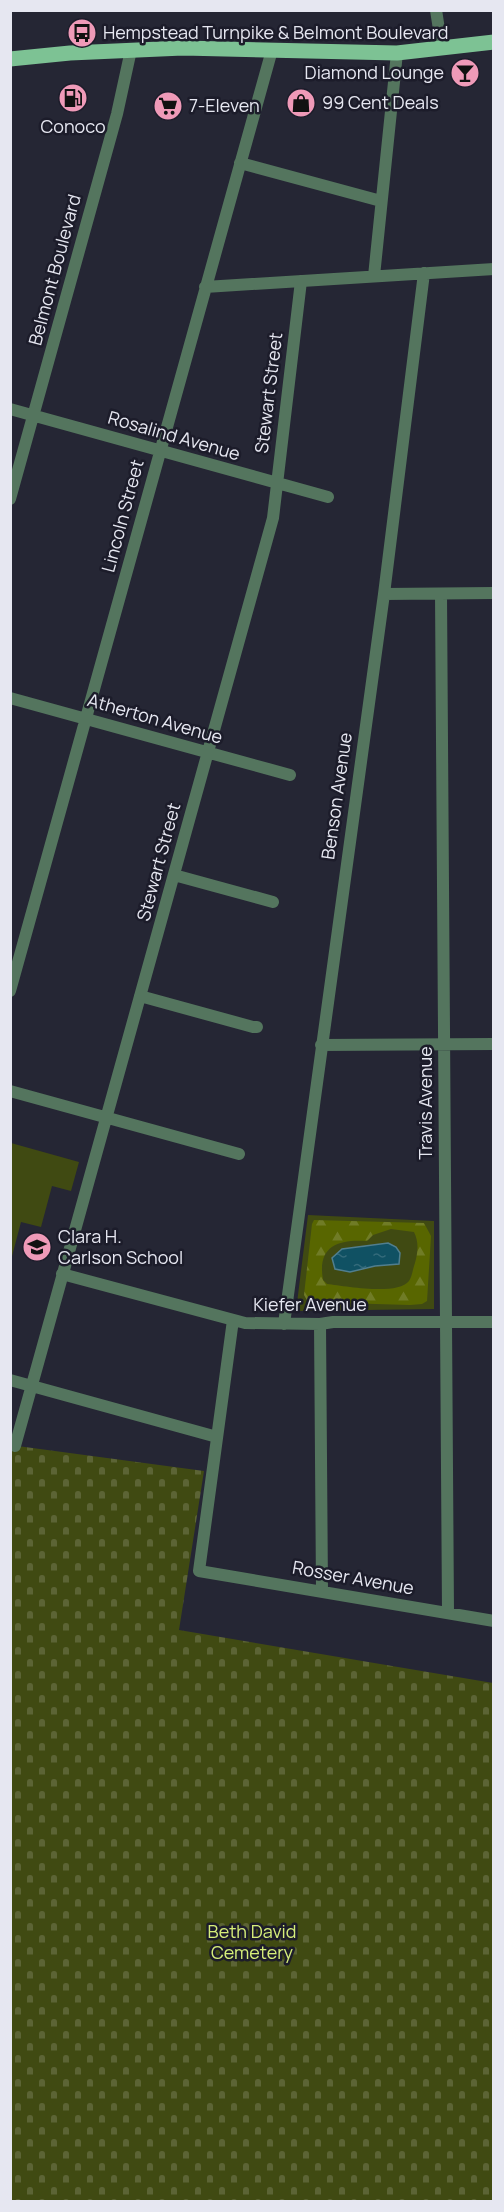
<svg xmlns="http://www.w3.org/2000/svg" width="504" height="2212" font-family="Manrope,sans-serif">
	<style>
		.green { fill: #404a12 }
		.forest { fill: url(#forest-firs); fill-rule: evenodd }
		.cemetery { fill: url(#cemetery-stones) }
		.water { fill: url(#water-ripples); stroke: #507e8e; stroke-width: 1.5 }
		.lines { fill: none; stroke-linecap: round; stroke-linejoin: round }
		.minor { stroke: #54755e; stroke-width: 12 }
		.primary { stroke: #7dc294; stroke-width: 15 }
		.labels { text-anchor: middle; stroke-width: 5; stroke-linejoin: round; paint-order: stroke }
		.poi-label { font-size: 18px; fill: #e6e7f1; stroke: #1c1c2a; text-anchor: start }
		.street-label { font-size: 18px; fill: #e6e7f1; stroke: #1c1c2a }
		.park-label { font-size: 18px; fill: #d6ee7a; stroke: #1c1c2a }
	</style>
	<defs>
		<pattern id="forest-firs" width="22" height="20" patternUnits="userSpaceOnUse" patternTransform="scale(1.5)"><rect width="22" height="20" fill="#586600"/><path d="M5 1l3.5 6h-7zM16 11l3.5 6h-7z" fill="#707c26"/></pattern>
		<pattern id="cemetery-stones" width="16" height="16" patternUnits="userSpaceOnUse" patternTransform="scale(1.5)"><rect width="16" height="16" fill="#404a12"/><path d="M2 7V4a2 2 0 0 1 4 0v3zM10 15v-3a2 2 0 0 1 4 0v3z" fill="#5c6435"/></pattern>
		<pattern id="water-ripples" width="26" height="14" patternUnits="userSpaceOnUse" patternTransform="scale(1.5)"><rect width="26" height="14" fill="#105163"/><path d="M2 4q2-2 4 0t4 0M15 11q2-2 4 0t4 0" fill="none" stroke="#336a7a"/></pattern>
	</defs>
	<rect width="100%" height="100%" fill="#252634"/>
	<!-- green -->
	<path class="green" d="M11,1143L79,1162L71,1191L52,1186L41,1227L21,1222L11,1260Z
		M308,1215L434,1221V1309L296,1311Z"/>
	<!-- forest -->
	<path class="forest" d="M314,1220L424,1223L431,1236L427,1301L422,1304L410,1305L308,1302L304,1295L312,1224ZM391,1229L414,1232C419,1242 418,1252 415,1263C413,1268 412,1277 409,1281C398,1296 345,1286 327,1284L323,1280C317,1246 338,1239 367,1241L373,1235Z"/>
	<!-- cemetery -->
	<path class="cemetery" d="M10,1445L204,1471L179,1630L493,1683V2201H11Z"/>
	<!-- water -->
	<path class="water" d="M388,1243L396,1247L400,1253L399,1264L375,1266L350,1272L335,1269L332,1258L342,1249Z"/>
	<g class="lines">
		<!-- minor -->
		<path class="minor" d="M436,10L442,49
			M240,163L381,201
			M374,276L397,53
			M205,287L494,269
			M10,409L328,497
			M10,499L117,114L131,50
			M384,594L494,593
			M441,594L448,1613
			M10,698L290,775
			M174,875L273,902
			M10,991L272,50
			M140,996L253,1027H257
			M321,1045L494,1044
			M10,1091L239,1154
			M62,1274L245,1323L320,1324L333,1322H494
			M233,1320L199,1571L494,1621
			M284,1324L384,594L424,273
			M320,1324L322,1591
			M10,1380L217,1437
			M15,1446L273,518L301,281"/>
		<!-- primary -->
		<path class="primary" d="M10,59L70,53L183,48L397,53L494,42"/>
	</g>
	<!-- icons -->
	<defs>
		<g id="bus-disc" transform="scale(1.5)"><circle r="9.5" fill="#ef9ab8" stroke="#1c1c2a"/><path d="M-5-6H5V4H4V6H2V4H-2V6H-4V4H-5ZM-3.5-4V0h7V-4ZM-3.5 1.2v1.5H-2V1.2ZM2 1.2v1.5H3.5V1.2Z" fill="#111"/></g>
		<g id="bar-disc" transform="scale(1.5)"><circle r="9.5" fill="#ef9ab8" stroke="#1c1c2a"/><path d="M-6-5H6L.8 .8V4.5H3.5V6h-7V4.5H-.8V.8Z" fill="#111"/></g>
		<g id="fuel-disc" transform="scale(1.5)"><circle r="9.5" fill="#ef9ab8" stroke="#1c1c2a"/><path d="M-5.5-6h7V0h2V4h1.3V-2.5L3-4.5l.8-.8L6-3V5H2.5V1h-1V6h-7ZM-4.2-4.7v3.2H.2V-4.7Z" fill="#111"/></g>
		<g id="shop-disc" transform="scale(1.5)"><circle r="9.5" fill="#ef9ab8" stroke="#1c1c2a"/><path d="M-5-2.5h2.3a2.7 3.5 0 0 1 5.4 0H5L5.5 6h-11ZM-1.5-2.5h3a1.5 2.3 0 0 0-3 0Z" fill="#111"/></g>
		<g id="supermarket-disc" transform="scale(1.5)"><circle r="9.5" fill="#ef9ab8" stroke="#1c1c2a"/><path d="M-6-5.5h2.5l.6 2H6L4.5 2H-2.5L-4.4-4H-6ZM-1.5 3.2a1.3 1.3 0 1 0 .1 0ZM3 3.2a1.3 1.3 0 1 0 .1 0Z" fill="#111"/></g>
		<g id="school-disc" transform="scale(1.5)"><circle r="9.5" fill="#ef9ab8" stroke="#1c1c2a"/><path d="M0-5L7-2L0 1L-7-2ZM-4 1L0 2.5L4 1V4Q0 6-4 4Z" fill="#111"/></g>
	</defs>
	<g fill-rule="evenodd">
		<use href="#bus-disc" x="82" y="33"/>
		<use href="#bar-disc" x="465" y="73"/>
		<use href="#fuel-disc" x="73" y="98"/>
		<use href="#shop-disc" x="301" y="103"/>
		<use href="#supermarket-disc" x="168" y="106"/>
		<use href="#school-disc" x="37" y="1247"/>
	</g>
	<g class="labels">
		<!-- poi labels -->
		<g class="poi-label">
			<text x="103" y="39">Hempstead Turnpike &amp; Belmont Boulevard</text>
			<text x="444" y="79" text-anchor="end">Diamond Lounge</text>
			<text x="322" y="109">99 Cent Deals</text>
			<text x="189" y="112">7-Eleven</text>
			<text x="73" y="133" text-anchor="middle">Conoco</text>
			<text x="58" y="1243">Clara H.<tspan x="58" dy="21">Carlson School</tspan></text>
		</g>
		<!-- street labels -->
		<g class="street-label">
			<text transform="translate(55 270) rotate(-75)" y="6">Belmont Boulevard</text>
			<text transform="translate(269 393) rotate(-83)" y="6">Stewart Street</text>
			<text transform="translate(174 436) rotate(16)" y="6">Rosalind Avenue</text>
			<text transform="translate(123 516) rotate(-75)" y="6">Lincoln Street</text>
			<text transform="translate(155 719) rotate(16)" y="6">Atherton Avenue</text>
			<text transform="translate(337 796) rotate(-82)" y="6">Benson Avenue</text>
			<text transform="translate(159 862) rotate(-75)" y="6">Stewart Street</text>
			<text transform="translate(426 1103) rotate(-90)" y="6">Travis Avenue</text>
			<text x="310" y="1311">Kiefer Avenue</text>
			<text transform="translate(353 1578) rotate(10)" y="6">Rosser Avenue</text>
		</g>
		<!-- park labels -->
		<g class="park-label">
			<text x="252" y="1938">Beth David<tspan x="252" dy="21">Cemetery</tspan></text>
		</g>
	</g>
	<!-- border -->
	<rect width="504" height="2212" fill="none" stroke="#e6e7f1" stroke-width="24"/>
</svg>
